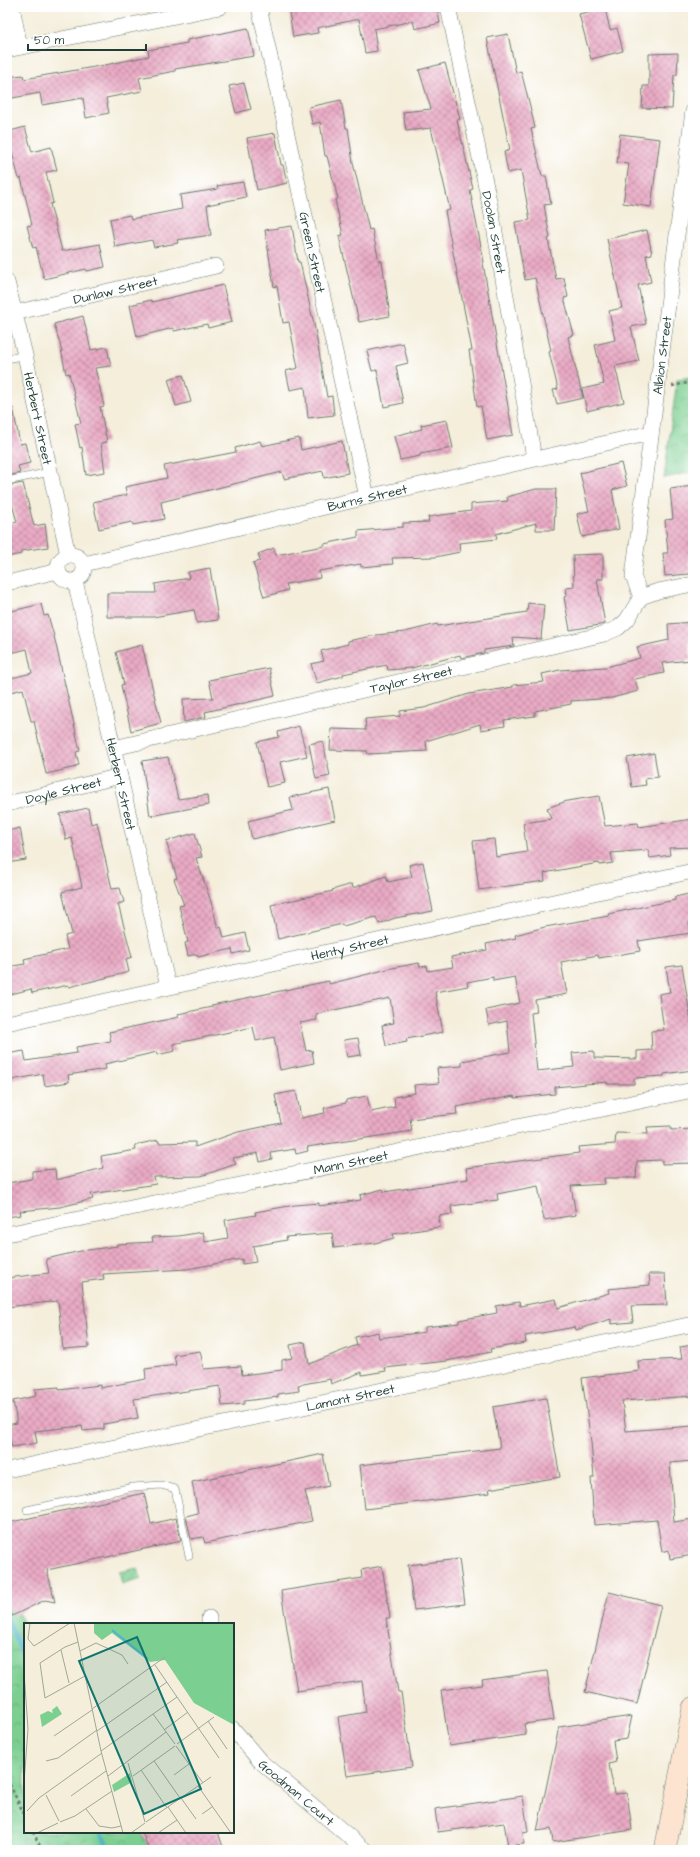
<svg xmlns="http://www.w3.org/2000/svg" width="700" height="1857" font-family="'Architects Daughter',sans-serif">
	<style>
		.park { fill: url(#park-crowns); stroke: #4d8662 }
		.garden { fill: url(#garden-furrows); stroke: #4d8662 }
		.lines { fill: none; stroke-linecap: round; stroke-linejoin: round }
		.stream { stroke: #50b3cf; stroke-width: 4.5 }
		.building { fill: url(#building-cross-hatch) }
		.service-casing { stroke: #6a7b6e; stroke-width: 8 }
		.minor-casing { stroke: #6a7b6e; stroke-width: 16 }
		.secondary-casing { stroke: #6a7b6e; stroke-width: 22 }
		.path { stroke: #6a7b6e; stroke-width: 2.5; stroke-dasharray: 3 3; stroke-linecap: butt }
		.service { stroke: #fff; stroke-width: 7 }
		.minor { stroke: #fff; stroke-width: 15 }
		.secondary { stroke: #fde4d1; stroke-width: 21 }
		.labels { text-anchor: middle; stroke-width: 3; stroke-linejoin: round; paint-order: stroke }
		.street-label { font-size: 13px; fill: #1f3d34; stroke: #fff }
		.inset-river { fill: none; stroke: #50b3cf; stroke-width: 2 }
		.inset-road { fill: none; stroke: #9fa798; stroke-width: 1 }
		.view { fill: #0f766e; fill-opacity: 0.15; stroke: #0f766e; stroke-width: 2 }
		.inset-edge { fill: none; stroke: #1f3d34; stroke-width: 2 }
	</style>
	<defs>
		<pattern id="park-crowns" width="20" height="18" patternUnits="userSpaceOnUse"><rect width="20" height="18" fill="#7bcf91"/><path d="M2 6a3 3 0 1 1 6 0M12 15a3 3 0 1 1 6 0" fill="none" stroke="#64a977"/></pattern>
		<pattern id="garden-furrows" width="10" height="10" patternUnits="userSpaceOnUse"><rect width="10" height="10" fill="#7bcf91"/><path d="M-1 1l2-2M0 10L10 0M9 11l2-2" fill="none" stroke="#64a977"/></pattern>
		<pattern id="building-cross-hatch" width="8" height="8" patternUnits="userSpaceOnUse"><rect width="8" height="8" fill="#eaaac5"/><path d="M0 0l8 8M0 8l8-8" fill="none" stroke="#bd8ca1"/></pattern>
	</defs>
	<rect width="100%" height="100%" fill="#fff"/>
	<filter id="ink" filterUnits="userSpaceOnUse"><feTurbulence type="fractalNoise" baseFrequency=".025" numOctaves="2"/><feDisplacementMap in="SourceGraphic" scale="8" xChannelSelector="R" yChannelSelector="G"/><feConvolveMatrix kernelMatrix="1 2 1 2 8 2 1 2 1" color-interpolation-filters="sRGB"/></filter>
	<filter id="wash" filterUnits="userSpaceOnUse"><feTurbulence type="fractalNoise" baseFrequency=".012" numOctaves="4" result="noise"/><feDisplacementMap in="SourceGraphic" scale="16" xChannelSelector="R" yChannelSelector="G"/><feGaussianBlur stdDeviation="0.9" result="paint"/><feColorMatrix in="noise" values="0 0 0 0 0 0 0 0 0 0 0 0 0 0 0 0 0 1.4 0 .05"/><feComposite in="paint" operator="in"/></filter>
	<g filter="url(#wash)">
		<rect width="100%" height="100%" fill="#f4eedb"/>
		<!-- park -->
		<path class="park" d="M693,377V472L664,478L677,379Z
			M7,1592L25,1625V1832H140L150,1850H7Z"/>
		<!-- garden -->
		<path class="garden" d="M138,1568L141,1578L122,1584L119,1572Z"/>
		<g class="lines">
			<!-- stream -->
			<path class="stream" d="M7,1618L25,1661
				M100,1832L109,1850"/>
		</g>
		<g id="blocks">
			<!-- building -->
			<path class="building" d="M325,7H437L440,23L415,29L413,21L374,29L377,51L365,53L359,19L317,28L318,33L293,37L289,12Z
				M605,8L610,30L617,28L623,51L591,59L579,14Z
				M248,28L254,56L175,69V71L139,78L142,91L106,98L109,113L86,118L83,98L42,105L40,93L7,99V77L23,75L24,79L100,66L149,56L148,50L187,43V40Z
				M508,34L516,73L521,71L530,106L535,128L531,129L542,176H546L551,204L544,205L550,238L548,239L556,279L564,278L568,297L564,298L574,335L568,337L583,398L557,404L553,390L558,389L549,352L551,351L535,278L525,280L521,258L515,222L530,220L521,170L508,173L504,152L510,150L487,38Z
				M678,53L677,75H674L672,109L642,108L643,86H649V54Z
				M445,63L460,119L457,120L473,189L470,190L484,262L483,263L513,435L487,440L481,406L477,407L469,350H472L445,211L450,210L431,128L406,131L403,112L431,109L419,70Z
				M244,83L251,109L236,113L229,86Z
				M341,100L346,128H348L353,163L369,230L372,229L379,261H382L390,316L359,322L339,236L343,235L335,200L338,199L327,156H325L320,122L312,124L309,107Z
				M25,127L32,152L51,147L57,170L46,172L53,203L50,204L62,251L100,244L105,267L87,271L86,269L44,279L36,247L33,248L27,226L32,225L21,178L19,179L12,152L7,153V132Z
				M275,133L281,165H283L287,183L257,190L247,138Z
				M620,134L660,139L651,207L623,203L629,164L617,163Z
				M243,182L246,197L207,205L211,235L177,240L178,243L154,247L152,240L115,247L110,219L130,215L131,219L182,209L180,195L218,189L217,186Z
				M292,226L298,262H300L315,329L327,397L332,396L334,415L308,418L305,387L290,390L286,371L298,368L289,322L283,323L277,286L274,287L265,230Z
				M647,230L652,254L646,255L651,282L638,285L646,324L631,327L639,361L615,366L624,402L587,411L582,389L604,384L595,345L615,340L609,311L622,308L607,239Z
				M223,285L232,322L208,328L207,324L174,331L173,328L137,337L130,305L151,300L152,302Z
				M83,316L91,350L107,347L111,366L95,368L104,406L100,407L107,442L101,443L105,472L86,475L82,447L80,448L75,424L81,423L69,373L66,374L60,344L54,324Z
				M403,343L408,363L396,366L403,403L384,407L377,370L372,371L367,351Z
				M183,375L191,402L176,406L168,379Z
				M13,408L20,444L25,443L30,463L18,466L20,473L7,476V409Z
				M447,420L453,448L420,454V456L400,460L394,436L422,429L421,425Z
				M299,438L301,450L342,441L348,473L324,478L323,471L284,479L282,472L161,502L164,519L133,525L132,522L99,529L93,502L127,495L125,487L167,478L164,466L236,452L235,448L260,441L262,446Z
				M621,463L627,486L612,490L619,529L582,537L577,514L589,511L580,473Z
				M23,483L34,526L45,524L48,547L21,551V554L7,557V524L17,522L7,486Z
				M693,486V557L689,558L690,574L665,576L663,553H668L665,520L673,519L670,489Z
				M536,489H556L554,530H536V523L496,534L497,539L459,543L460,552L435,557L392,558L393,564L361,567V564L319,571L320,578L286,584L288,590L264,597L253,563L260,561L258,554L274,548L276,555L324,546V544L358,537V531L403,527V523L429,522L428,517L471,511V504L508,501L507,497Z
				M603,554V579H597L605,624L570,630L564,597L567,596L566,588L574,587L573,555Z
				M210,568L218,620L197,623L194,610L153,617H107V593H156L155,584L189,578L188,572Z
				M528,603L544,605L541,639L513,637L514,646L484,650V653L461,658L460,655L412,668L388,670L387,665L343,674V676L317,683L311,664L324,661L321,651L348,644V641L377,635L405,632L437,624L438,626L527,612Z
				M41,604L44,616L48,615L54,636L80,751L76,752L79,765L75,766L76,767L46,774L34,721H31L23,689L7,693V679L32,673L27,649L7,654V624L10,623L8,612Z
				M693,622V638H689L691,660L662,663L664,673L635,679L638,691L612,698L571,701V704L535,711V716L504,720L505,726L481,730L480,724L426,741L427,751L368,754L367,751L330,750L331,729L366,730L365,719L400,716V711L424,708L469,694L513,687V685L544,682L542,674L560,670L606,667L640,658L637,647L669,640L668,624Z
				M142,645L161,723L131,731L121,685L124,684L116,652Z
				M269,668L275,696L205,712L206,717L184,722L183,699L213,698L209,680Z
				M299,726L307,756L280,762L285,783L267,787L257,742L279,737L278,732Z
				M323,741L330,776L316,779L309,744Z
				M654,753L658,777L645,779L646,785L632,787L627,758Z
				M168,757L178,799L207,795L208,805L150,816L142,761Z
				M329,789L335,820L252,839L248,821L293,810L290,797Z
				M599,796L605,826L638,823L639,827L693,819V847L669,848L670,855L650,858L648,850L611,853L613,863L600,865L599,863L544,873L545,881L479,890L473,841L494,839L496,857L527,852L523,823L551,819L547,808L567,801Z
				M88,808L91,824L97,822L112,889L120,888L124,902L118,904L132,957L126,959L129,972L69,987L68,985L32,993L31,989L7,995V967L25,964L24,959L68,949L65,936L72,934L62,892L82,887L72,838L66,840L60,814Z
				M20,828L26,860L7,863V831Z
				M195,833L202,857L196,858L211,902L218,928L221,927L224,938L245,933L249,950L233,954L232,949L198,957L197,954L188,956L185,943L188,942L179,906L184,905L174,879L177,878L166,841Z
				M423,862L433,911L395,918L379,924L376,917L343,926L342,924L278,939L271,905L333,891L332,890L352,884L353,888L386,876L388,882L412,877L409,865Z
				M693,893V922L689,923L691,933L638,941L640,951L599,958L598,955L561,962L567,994L535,1000L537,1012L531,1013L537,1071L574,1067L572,1053L594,1051V1058L637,1059V1051L652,1050L651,1031L664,1030L659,994L670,992L666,967L682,965L693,1033V1070L664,1074V1076L634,1078V1084H607V1082L555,1087V1094L515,1098L514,1096L456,1107L457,1114L410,1119L412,1131L307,1147L308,1151L296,1154L295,1149L271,1153L272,1159L260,1162L258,1153L233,1158L236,1164L201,1176L154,1177L156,1184L91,1194L93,1199L60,1207L20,1211L21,1215L7,1217V1183L32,1179V1171L55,1169L56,1180L103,1168L101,1156L136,1150L135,1145L158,1140L159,1143L195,1142V1147L238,1132L281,1123L275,1095L296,1091L301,1118L325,1113L324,1108L346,1103V1100L367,1096L371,1112L395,1107L394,1097L415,1093L414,1085L439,1083L437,1068L462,1066V1061L510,1052L507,1021L489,1025L486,1010L520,1003L515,977L493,981V977L467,982L468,986L435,992L443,1032L406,1039L407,1042L386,1046L382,1025L394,1023L390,998L316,1014L317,1020L300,1023L306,1051L312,1050L314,1063L280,1070L274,1037L256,1041L253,1027L173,1044L175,1051L157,1055V1052L105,1064L106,1069L68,1075L69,1082L45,1086L43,1074L7,1081V1054L24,1051L26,1061L77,1053L76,1047L111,1041L109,1032L179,1017L178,1014L212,1007V1005L329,981V984L392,968L419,963L420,967L427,966L428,971L453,967L451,957L487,950L486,944L516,938L515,935L545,927L609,916L608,914L675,900V897Z
				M358,1038L361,1055L347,1057L344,1040Z
				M671,1126V1130L693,1129V1163L662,1164V1160L637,1161L636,1178H604L605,1184L571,1186L576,1215L544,1220L538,1186L497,1194L498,1200L451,1206L452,1214L439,1216L440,1227L393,1234L394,1238L375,1243L334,1248L332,1233L286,1237L287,1240L253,1246L256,1262L242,1264V1259L187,1269L103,1274L104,1279L82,1282L89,1347L63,1349L58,1301L7,1307V1278L49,1273L46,1259L81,1251L117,1246V1244L153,1242L152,1237L179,1236L203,1232L205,1242L228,1238L225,1220L256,1215L255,1212L295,1205L319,1203V1206L361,1200L360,1195L383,1189L384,1192L468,1179L466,1168L579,1153L578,1147L615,1144L616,1133L648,1134L647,1127Z
				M649,1274H665L667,1305L631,1306L633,1322L611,1324V1319L576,1330L575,1327L525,1336L526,1343L490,1349L491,1352L447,1361L385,1368L386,1371L362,1375V1372L331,1384L330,1379L298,1385L299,1391L278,1394V1397L244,1401V1404L222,1406L220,1386L134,1399L138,1418L104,1424V1429L83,1431L82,1426L35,1431L37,1443L12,1447L7,1425L17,1423L13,1401L36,1396L35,1389L59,1387V1390L100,1385V1388L146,1379L145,1369L176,1365L174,1355L200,1351L204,1369L241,1366L242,1375L282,1370V1360L292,1358L290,1345L305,1342L309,1364L357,1345L355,1337L378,1332L379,1338L425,1332V1327L459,1323V1320L497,1313L496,1306L519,1302L520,1306L556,1299L558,1308L609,1293L608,1289L650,1285Z
				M693,1345V1396L622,1401L626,1431L693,1426V1461L670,1463L674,1522L693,1519V1555L670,1559L669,1550L662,1552L657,1520L594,1525L591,1478H594L591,1442L582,1378L639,1371L638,1361L682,1359L680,1347Z
				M546,1398L560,1477L489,1489L490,1493L365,1509L360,1465L500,1448L493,1407Z
				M323,1454L329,1486L305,1491L312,1521L205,1543L203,1537L191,1539L186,1516L198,1513L192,1482Z
				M144,1493L151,1524L176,1518L181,1541L47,1570L55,1602L45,1600L12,1616L7,1605V1523Z
				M459,1559L465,1604L414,1610L408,1565Z
				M382,1566L390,1618H386L398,1692H401L412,1767L347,1776L338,1717L366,1712L362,1681L297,1691L281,1591L362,1578L361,1570Z
				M609,1592L661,1605L637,1704L585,1692Z
				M547,1671L554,1720L524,1724L526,1735L449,1746L441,1690L483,1685L482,1680Z
				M632,1716L627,1739L613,1741L616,1762L609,1764L614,1794L627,1793L632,1830L553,1842L551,1829L537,1831L559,1727Z
				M523,1796L528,1832L523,1833L524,1844L508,1846L504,1823L438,1832L435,1809Z
				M142,1832H218L224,1850H149Z"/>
		</g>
	</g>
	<g filter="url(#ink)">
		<use href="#blocks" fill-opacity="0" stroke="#6a7b6e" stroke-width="1"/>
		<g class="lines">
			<!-- service casing -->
			<g class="service-casing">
				<path id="service" d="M7,359L25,355
					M7,481L50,472
					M27,1510L133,1487L161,1485L175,1489L189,1556"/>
			</g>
			<!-- minor casing -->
			<g class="minor-casing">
				<g id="minor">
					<path d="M12,7L20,47"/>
					<path id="s1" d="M259,7L367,497"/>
					<path id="s2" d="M448,7L492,215L534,458"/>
					<path d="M7,50L220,7"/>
					<path id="s3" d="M7,282L25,355L68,555"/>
					<path id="s4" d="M14,313L216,266"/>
					<circle cx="71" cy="568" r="13"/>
					<path id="s5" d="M84,564L367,497L651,433"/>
					<path id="s6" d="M75,581L168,986"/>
					<path d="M7,583L58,571"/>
					<path id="s7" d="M641,597L633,576L693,111"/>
					<path id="s8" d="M114,748L604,634L618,628L627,620L641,597L658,591L693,584"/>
					<path id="s9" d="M7,804L120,776"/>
					<path id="s10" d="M7,1023L693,871"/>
					<path id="s11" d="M7,1234L693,1090"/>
					<path id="s12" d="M7,1470L693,1324"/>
					<path d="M209,1624V1618"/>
					<path id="s13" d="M233,1729L260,1761L365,1850"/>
				</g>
			</g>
			<!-- secondary casing -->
			<g class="secondary-casing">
				<path id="secondary" d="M665,1850L693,1708"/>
			</g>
			<!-- path -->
			<path class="path" d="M672,386L693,382
				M7,1779L25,1816
				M33,1832L42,1850"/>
			<!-- service -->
			<use href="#service" class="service"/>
			<!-- minor -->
			<use href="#minor" class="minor"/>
			<!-- secondary -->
			<use href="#secondary" class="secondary"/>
		</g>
	</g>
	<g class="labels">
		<!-- street labels -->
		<g class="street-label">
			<text dy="5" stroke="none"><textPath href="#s2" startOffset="230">Doolan Street</textPath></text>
			<text dy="5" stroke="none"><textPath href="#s1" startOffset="251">Green Street</textPath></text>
			<text dy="5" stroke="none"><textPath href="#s4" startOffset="104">Dunlaw Street</textPath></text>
			<text dy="5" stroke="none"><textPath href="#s7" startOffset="245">Albion Street</textPath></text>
			<text dy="5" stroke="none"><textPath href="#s3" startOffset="140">Herbert Street</textPath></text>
			<text dy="5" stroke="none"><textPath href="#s5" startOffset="291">Burns Street</textPath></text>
			<text dy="5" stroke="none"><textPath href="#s8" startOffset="305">Taylor Street</textPath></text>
			<text dy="5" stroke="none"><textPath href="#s6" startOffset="208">Herbert Street</textPath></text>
			<text dy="5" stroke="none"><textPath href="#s9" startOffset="58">Doyle Street</textPath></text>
			<text dy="5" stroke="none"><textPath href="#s10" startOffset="351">Henty Street</textPath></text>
			<text dy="5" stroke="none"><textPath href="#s11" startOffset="351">Mann Street</textPath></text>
			<text dy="5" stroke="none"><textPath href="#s12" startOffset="351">Lamont Street</textPath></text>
			<text dy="5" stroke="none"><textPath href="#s13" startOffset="90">Goodman Court</textPath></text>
		</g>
	</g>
	<!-- overview -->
	<g transform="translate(24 1623)">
		<rect width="210" height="210" fill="#f4eedb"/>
		<path d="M70,0H210V102L170,80L141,37L126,39L88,10L78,17L70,10ZM33,83L38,91L18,104L16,92L24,88L29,90L28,87ZM106,150L108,159L90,169L88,162Z" fill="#7bcf91"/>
		<path d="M210,37V93L172,68L194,55Z" fill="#7bcf91"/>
		<path class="inset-river" d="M88,7L124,36"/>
		<path class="inset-road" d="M6,0L4,16L10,23L46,0M50,0L77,128L99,210M54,19L41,24L16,40L21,75L61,53M37,27L45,60M56,28L72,20L98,32L104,41M131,42L195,135M0,49L4,106L0,160M68,86L141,34M129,91L151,121M184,98L203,126M140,107L164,89M73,108L143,59M30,113L68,87M153,121L190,94M152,123L179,160M77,128L153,74M22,138L34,135L73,107M130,138L156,175M104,140L121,199M117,147L143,185M150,152L165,141M84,153L142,109M109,153L151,123M174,163L207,210M22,172L35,198M47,173L82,148M157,175L172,196M144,184L162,210M62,186L75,203L88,205L97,203M3,188L15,175L78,130M178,191L188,184M36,199L51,193L88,168M122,199L187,154M13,210L34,200M107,210L121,200M134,210L153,197"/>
		<path class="view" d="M113,14L177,166L120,191L55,38Z"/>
		<rect width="210" height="210" class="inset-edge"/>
	</g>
	<!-- margin -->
	<rect width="700" height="1857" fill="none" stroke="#fff" stroke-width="24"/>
	<!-- scale -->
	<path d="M28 44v6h118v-6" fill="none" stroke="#1f3d34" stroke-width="2"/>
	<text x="34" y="44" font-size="12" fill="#1f3d34" stroke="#ffffff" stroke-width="3" paint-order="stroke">50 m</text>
</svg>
